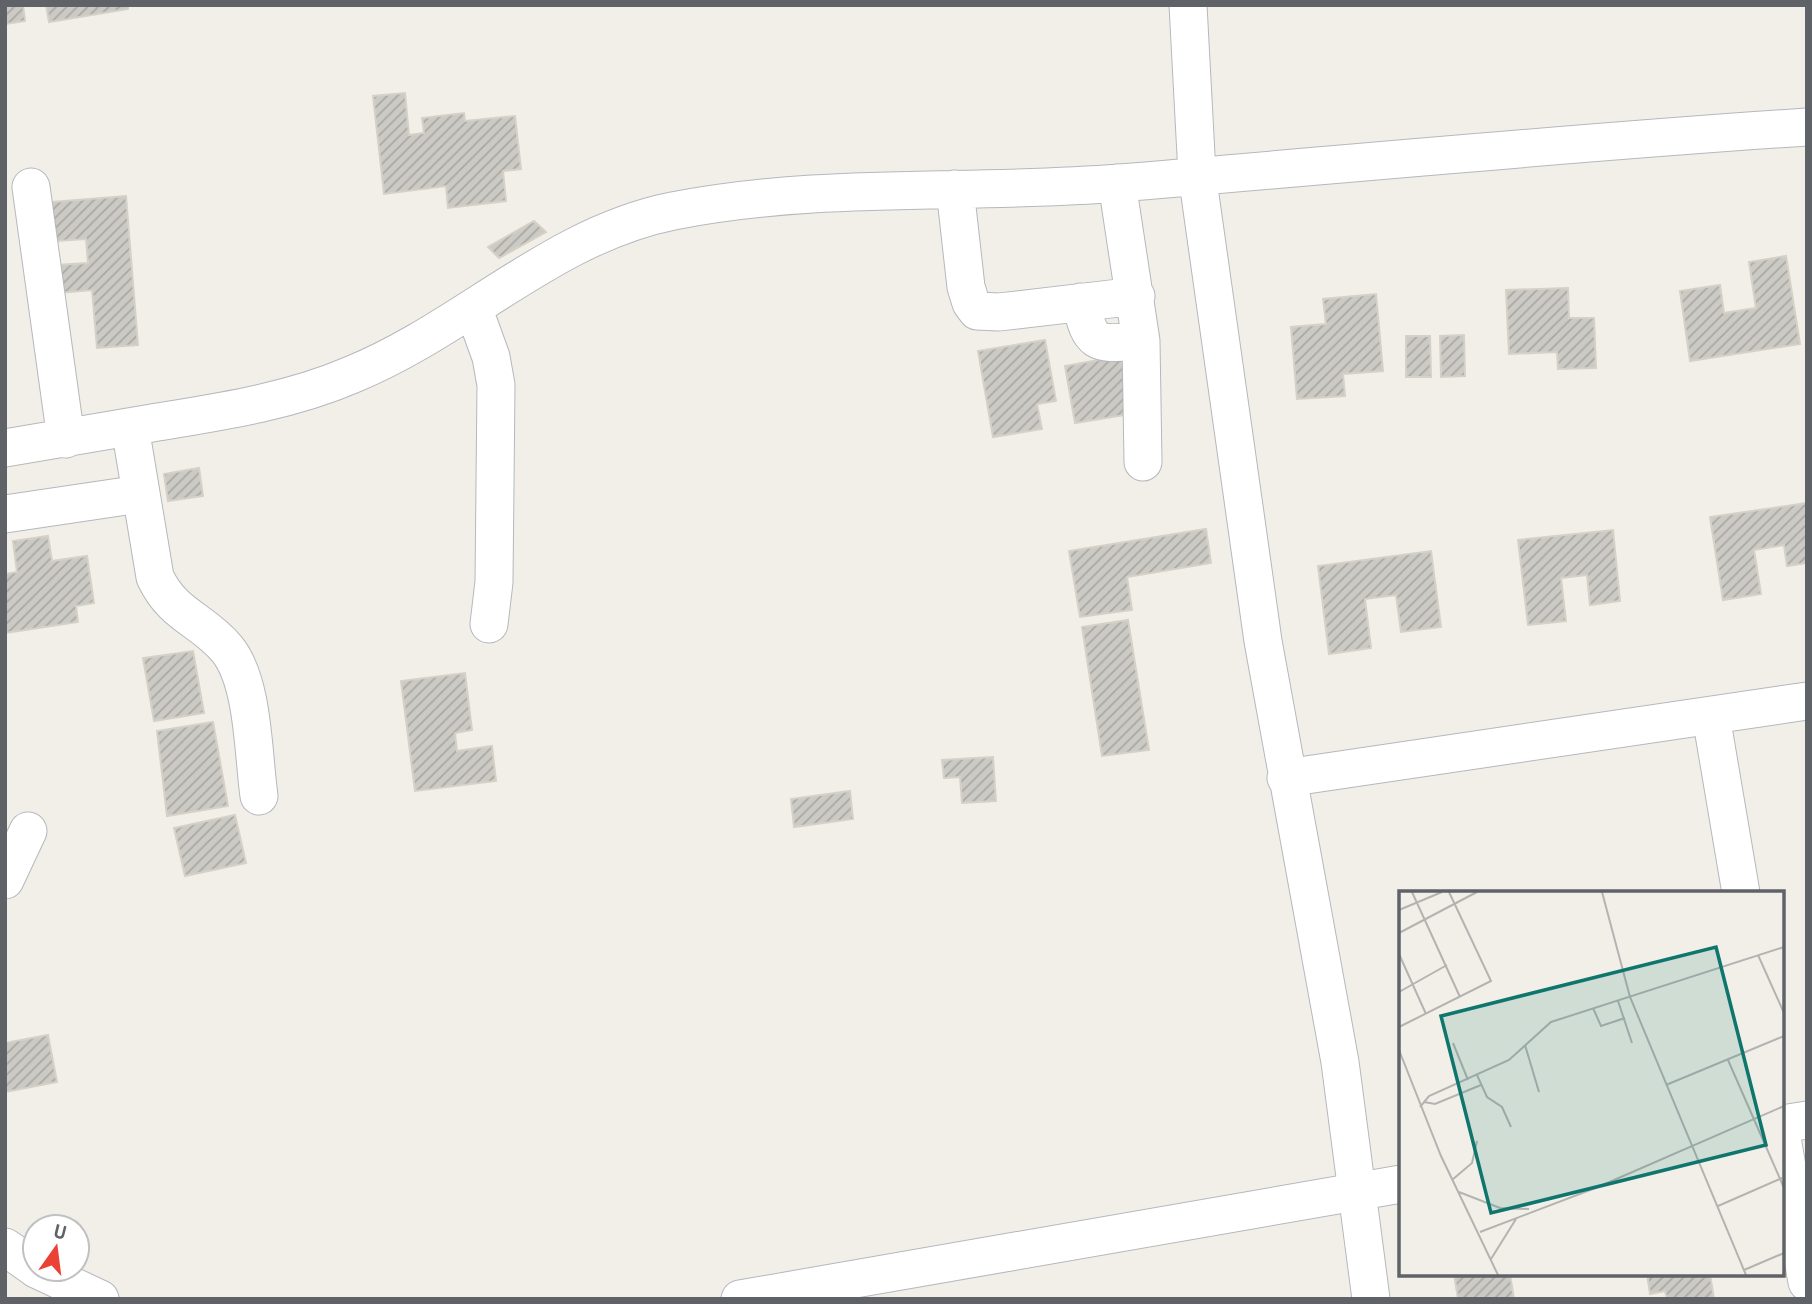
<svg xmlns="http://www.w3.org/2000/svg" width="1812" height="1304" font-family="'PT Sans',sans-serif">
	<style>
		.building { fill: url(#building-hatch); stroke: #d6d1c6; stroke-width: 2 }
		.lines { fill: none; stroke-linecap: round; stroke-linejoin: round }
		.minor-casing { stroke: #b5b8bc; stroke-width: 39 }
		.minor { stroke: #fff; stroke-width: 37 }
		.inset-road { fill: none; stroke: #b3b3b1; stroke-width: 2 }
		.view { fill: #0f766e; fill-opacity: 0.15; stroke: #0f766e; stroke-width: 3.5 }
		.inset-edge { fill: none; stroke: #5f6368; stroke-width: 3.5 }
	</style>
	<defs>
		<pattern id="building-hatch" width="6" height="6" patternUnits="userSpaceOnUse" patternTransform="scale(1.75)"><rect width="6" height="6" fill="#cccac5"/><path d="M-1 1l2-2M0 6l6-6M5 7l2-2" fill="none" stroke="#a9a8a4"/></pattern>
	</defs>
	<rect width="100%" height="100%" fill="#f1efe8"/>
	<!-- building -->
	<path class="building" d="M5,5H23L25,21L5,24Z
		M46,5H128V9L49,22Z
		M405,93L409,135L424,133L422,118L464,113L465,121L515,116L521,169L503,171L506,201L448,208L446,186L384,194L373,96Z
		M126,196L138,345L97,348L92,290L59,293L57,265L88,263L86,239L43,242L40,203Z
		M534,221L546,232L499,258L488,247Z
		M1786,256L1800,344L1690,361L1680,291L1720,285L1724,313L1756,308L1749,262Z
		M1568,288L1569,318H1594L1596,368L1558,369L1557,352L1509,354L1506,290Z
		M1376,294L1383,371L1343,374L1345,396L1297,399L1291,327L1326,324L1323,299Z
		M1464,335L1465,376L1441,377L1440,336Z
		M1406,336H1430L1431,377H1406Z
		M1045,340L1056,401L1037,404L1042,429L993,437L978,351Z
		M1121,356L1131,414L1075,423L1065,366Z
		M199,468L203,496L168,501L164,474Z
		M1807,503V563L1787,566L1784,545L1754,550L1761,594L1723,600L1710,517Z
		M1206,529L1211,563L1127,577L1132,610L1080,617L1069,551Z
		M1613,530L1620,601L1590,605L1587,575L1561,578L1566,621L1528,625L1518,540Z
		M48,536L52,561L87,556L94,603L76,606L78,622L5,633V574L17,572L13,541Z
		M1431,551L1441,627L1401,632L1396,595L1365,599L1371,648L1329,654L1318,566Z
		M1128,620L1149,750L1102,756L1082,627Z
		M193,651L204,713L154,721L143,658Z
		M465,673L472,730L455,733L457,751L492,746L496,781L415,791L401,681Z
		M213,722L228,806L167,816L157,731Z
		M993,757L996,801L962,803L960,777L944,778L942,760Z
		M850,791L853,819L794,827L791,799Z
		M235,815L246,863L185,876L174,828Z
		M48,1035L57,1082L5,1092V1043Z
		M1454,1274H1510L1514,1299H1458Z
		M1647,1274H1710L1714,1299H1667L1665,1291L1650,1294Z"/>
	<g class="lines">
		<!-- minor casing -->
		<g class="minor-casing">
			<path id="minor" d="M1188,5L1197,174L1263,641L1340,1062L1371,1299
				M1117,183L1141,341L1143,462
				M31,187L66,439
				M955,189L966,287L971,303L977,311L999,312L1136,296
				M1081,302C1090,348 1098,344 1141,341
				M474,310L491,357L496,385L494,582L489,624
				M130,427L155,577C173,616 202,619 227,649C254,682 253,754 259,796
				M5,448C54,440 103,431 152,423C219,412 288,402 351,375C464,329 552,235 673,211C820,182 971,195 1119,183C1348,164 1577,142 1807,127
				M5,514L140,494
				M1711,716L1741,893
				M1286,778L1807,701
				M5,880L28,831
				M1782,1124L1807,1120
				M1782,1138L1807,1282
				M5,1247L35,1268
				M36,1269L100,1299
				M740,1299L1401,1184"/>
		</g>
		<!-- minor -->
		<use href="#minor" class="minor"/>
	</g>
	<!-- overview -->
	<g transform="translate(1399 891)">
		<rect width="385" height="385" fill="#f1efe8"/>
		<path class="inset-road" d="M13,1L61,106M203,1L231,106L347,384M0,19L43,1M0,42L78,1M0,63L27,123M359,64L385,122M0,101L48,74M219,110L233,152M194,117L202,135L226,127M0,136L92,90L50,1M54,152L69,189M126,154L140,201M0,159L42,265L99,384M329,169L385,297M78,184L88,206L103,216L112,236M267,194L385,145M25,211L36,213L82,194M21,216L30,205L110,169L152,131L385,56M53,289L73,272L78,250M60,301L101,317L130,318M319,315L383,287M81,341L199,296L385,215M92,368L117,328M345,379L385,362"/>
		<path class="view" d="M317,56L367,254L92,322L42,125Z"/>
		<rect width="385" height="385" class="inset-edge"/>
	</g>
	<!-- border -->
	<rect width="1812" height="1304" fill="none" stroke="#5f6368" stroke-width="14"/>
	<!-- north arrow -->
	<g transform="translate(56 1248) rotate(14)"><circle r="33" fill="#ffffff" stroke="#bfc1c3" stroke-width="2"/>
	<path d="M0-5L12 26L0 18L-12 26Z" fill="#ea4335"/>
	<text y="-10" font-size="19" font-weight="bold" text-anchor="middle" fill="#5f6368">U</text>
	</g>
</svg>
